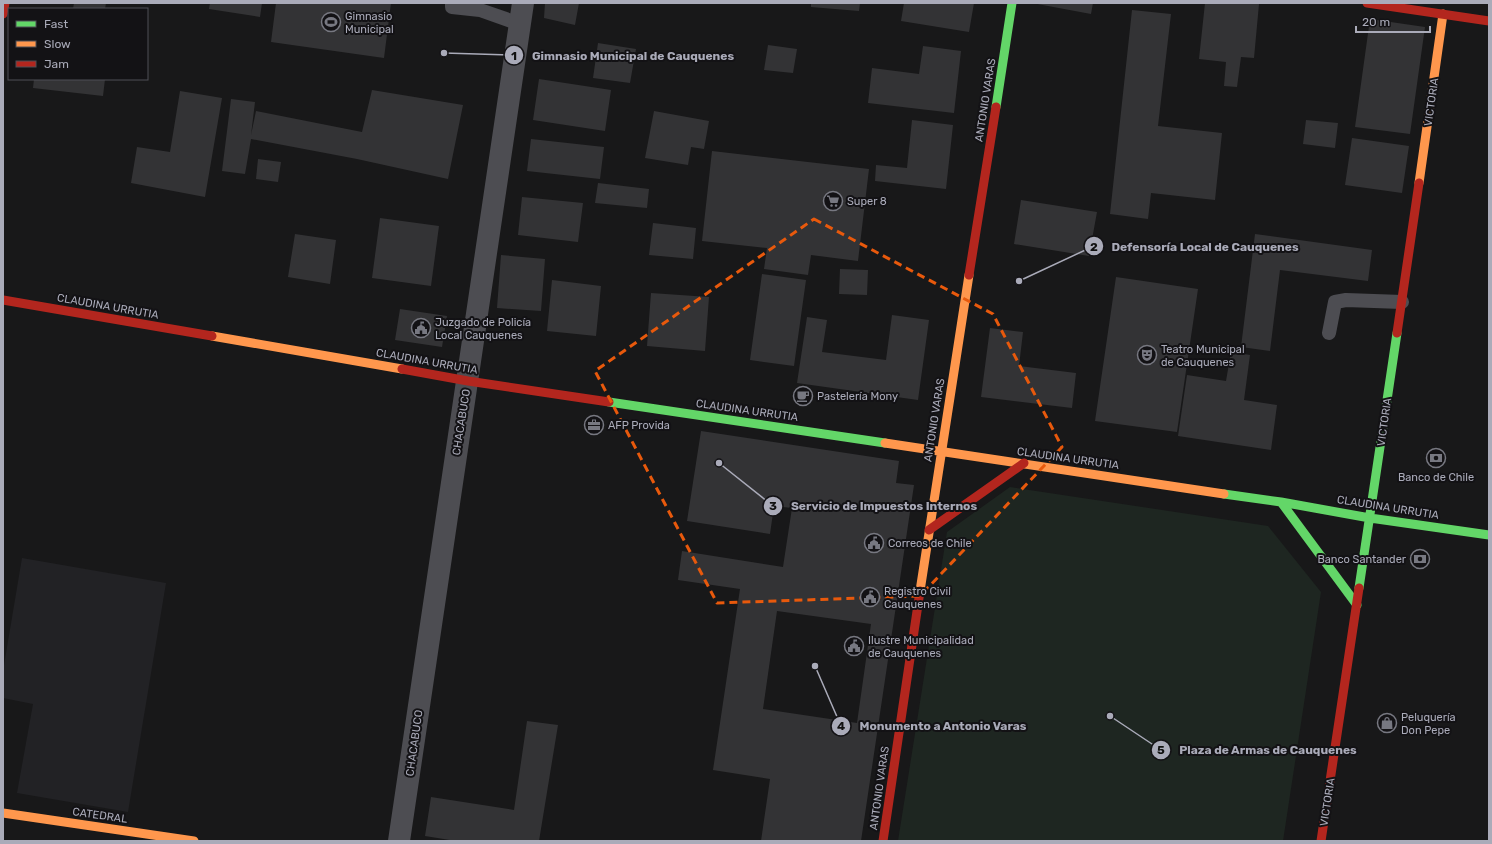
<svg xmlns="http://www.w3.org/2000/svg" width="1492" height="844" font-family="Rubik,sans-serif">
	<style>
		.built { fill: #222225 }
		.green { fill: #1e2621 }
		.building { fill: #333335; fill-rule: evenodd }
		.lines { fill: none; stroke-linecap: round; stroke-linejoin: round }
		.lane { stroke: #4d4d52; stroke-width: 14 }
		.street { stroke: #4d4d52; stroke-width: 22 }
		.fast { stroke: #63d668; stroke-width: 9 }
		.slow { stroke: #ff974d; stroke-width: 9 }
		.jam { stroke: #b3261e; stroke-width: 9 }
		.marked { fill: none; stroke: #e8590c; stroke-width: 3; stroke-dasharray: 8 5; stroke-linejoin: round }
		.labels { text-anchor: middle; stroke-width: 4; stroke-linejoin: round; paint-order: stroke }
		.poi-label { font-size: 11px; fill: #aaabb9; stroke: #131215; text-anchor: start }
		.street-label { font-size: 11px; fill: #aaabb9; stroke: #131215 }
		.leader { fill: none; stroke: #aaabb9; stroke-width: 1.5 }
		.callout-dot { fill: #aaabb9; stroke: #131215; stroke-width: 1.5 }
		.mark-label { font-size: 12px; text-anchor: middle; font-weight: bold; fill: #111 }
		.callout-label { font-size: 12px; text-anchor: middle; font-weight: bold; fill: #aaabb9; stroke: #131215; stroke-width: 4; stroke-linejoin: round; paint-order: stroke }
	</style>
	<rect width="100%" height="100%" fill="#181819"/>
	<!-- built -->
	<path class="built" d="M22,558L166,583L128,812L17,793L33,704L3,698V671Z"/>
	<!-- green -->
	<path class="green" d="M1010,487L1268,526L1321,592L1283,841H898L947,532Z"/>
	<!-- building -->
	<path class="building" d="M74,3H106L105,9H73Z
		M210,3H262L260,17L209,9Z
		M276,3H391L384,58L271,42Z
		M545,3H579L575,25L544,18Z
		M811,3H860L859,11L811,7Z
		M904,3H974L969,32L901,21Z
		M1032,3H1093L1091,14Z
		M1205,3L1259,4L1254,58L1241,57L1237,87L1224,86L1226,62L1199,59Z
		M1132,10L1171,14L1158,126L1222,133L1215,200L1151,193L1148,219L1110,214Z
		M1370,19L1425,27L1410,134L1355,127Z
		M598,43L636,49L630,83L593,78Z
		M768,45L797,49L793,73L764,70Z
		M923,46L961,51L954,113L868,103L872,68L919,74Z
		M34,79H105L103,96L33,88Z
		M539,79L611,90L605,131L533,120Z
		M372,90L463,105L448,179L357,159L251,139L245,174L222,171L231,99L255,102L251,135L256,111L362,132Z
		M180,91L222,98L205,197L131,183L137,147L170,152Z
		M654,111L709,121L704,149L691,147L688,165L645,158Z
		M912,120L953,125L946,189L875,181L876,165L907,168Z
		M1306,120L1338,123L1335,148L1303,144Z
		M1352,138L1409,146L1402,193L1345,185Z
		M531,139L604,147L600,179L527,171Z
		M712,151L869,169L858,261L811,255L808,275L764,269L767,248L702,241Z
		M258,159L281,162L278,182L256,179Z
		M598,183L649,189L647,208L595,203Z
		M522,197L583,203L578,242L518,235Z
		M1021,200L1097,212L1089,256L1014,244Z
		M380,218L439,226L431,286L372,278Z
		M653,223L696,228L693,259L649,255Z
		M295,234L336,240L330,284L288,277Z
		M1255,234L1372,250L1368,281L1280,270L1270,351L1241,347Z
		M501,255L545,259L541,311L497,308Z
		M840,269L868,270L867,295L839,294Z
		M762,274L806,280L794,366L750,360Z
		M1116,277L1198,289L1177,432L1095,421Z
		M552,280L601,286L596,336L547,331Z
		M651,293L709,297L705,351L647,346Z
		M400,309L447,316L442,347L395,340Z
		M892,315L929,320L918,400L797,383L807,317L827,320L822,352L886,360Z
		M990,328L1023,332L1019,366L1076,373L1072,408L981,397Z
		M1231,352L1250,355L1244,400L1277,405L1271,450L1178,436L1187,375L1226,381Z
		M701,431L899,461L896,483L914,485L861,841H761L770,779L713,770L740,589L678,580L682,551L783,567L792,508L774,506L770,534L687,521ZM777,611L871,624L857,723L763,709Z
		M527,721L558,725L539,841H456L425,836L431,797L514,810Z"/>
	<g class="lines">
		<!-- lane -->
		<path class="lane" d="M452,3V7L480,10L520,24
			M1329,333L1335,302L1346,300L1402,302"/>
		<!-- street -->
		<path class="street" d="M399,841L523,3"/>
		<!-- fast -->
		<path class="fast" d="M996,107L1012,3
			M609,402L885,443
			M1224,494L1281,502L1370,518L1489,535
			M1281,502L1357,605
			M1359,588L1397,333"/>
		<!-- slow -->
		<path class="slow" d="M1419,183L1443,14
			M212,336L402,369
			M885,443L1224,494
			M920,591L969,275
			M3,813L194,841"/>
		<!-- jam -->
		<path class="jam" d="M1367,3L1489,21
			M3,14L5,3
			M969,275L996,107
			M3,300L212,336
			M1397,333L1419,183
			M402,369L468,381L609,402
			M929,530L1024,463
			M883,841L920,591
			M1321,841L1359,588"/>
	</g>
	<!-- marked area -->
	<path class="marked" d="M814,219L993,314L1062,447L920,596L717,603L595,371Z"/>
	<!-- icons -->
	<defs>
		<g id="stadium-ring" transform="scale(1)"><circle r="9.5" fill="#131215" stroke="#777881" stroke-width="1.5"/><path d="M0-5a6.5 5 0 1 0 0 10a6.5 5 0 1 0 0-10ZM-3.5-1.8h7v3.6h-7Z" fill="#777881"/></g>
		<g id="supermarket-ring" transform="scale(1)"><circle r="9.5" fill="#131215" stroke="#777881" stroke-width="1.5"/><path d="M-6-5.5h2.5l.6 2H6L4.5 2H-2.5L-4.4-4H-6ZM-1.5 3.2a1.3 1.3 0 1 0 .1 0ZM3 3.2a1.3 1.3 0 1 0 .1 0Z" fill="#777881"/></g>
		<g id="civic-ring" transform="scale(1)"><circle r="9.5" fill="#131215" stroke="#777881" stroke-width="1.5"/><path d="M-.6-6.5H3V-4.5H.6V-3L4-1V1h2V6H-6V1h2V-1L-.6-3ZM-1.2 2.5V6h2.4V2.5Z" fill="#777881"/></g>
		<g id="theatre-ring" transform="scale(1)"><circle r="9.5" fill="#131215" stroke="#777881" stroke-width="1.5"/><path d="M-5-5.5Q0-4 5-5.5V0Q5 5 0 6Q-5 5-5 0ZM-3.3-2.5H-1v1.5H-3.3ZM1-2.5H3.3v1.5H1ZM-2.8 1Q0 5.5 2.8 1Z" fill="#777881"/></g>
		<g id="cafe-ring" transform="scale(1)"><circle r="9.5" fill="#131215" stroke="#777881" stroke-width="1.5"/><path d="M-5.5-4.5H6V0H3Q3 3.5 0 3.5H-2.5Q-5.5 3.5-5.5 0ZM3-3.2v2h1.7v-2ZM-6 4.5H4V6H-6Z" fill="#777881"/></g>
		<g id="office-ring" transform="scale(1)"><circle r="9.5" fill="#131215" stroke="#777881" stroke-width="1.5"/><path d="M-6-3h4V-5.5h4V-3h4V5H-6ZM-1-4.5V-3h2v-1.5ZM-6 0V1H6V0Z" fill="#777881"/></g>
		<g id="bank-ring" transform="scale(1)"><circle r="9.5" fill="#131215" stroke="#777881" stroke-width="1.5"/><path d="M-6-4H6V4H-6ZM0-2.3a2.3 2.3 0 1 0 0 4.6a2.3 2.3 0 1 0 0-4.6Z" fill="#777881"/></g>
		<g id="shop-ring" transform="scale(1)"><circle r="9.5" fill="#131215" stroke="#777881" stroke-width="1.5"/><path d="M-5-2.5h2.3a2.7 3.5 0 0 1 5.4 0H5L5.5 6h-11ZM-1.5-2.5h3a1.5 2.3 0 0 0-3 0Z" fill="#777881"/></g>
	</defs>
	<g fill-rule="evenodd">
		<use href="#stadium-ring" x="331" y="22"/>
		<use href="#supermarket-ring" x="833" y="201"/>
		<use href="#civic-ring" x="421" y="328"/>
		<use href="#theatre-ring" x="1147" y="355"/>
		<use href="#cafe-ring" x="803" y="396"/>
		<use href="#office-ring" x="594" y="425"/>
		<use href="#bank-ring" x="1436" y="458"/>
		<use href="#civic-ring" x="874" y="543"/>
		<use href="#bank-ring" x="1420" y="559"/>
		<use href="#civic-ring" x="870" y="597"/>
		<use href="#civic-ring" x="854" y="646"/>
		<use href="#shop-ring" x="1387" y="723"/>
	</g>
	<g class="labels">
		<!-- poi labels -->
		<g class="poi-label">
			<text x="345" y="20">Gimnasio<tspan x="345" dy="13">Municipal</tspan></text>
			<text x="847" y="205">Super 8</text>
			<text x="435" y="326">Juzgado de Policía<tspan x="435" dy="13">Local Cauquenes</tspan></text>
			<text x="1161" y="353">Teatro Municipal<tspan x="1161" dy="13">de Cauquenes</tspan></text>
			<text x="817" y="400">Pastelería Mony</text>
			<text x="608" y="429">AFP Provida</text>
			<text x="1436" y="481" text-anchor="middle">Banco de Chile</text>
			<text x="888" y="547">Correos de Chile</text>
			<text x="1406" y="563" text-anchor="end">Banco Santander</text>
			<text x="884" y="595">Registro Civil<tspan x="884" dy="13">Cauquenes</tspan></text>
			<text x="868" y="644">Ilustre Municipalidad<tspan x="868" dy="13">de Cauquenes</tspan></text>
			<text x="1401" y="721">Peluquería<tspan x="1401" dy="13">Don Pepe</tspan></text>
		</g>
		<!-- street labels -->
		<g class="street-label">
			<text transform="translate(985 100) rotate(-81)" y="4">ANTONIO VARAS</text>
			<text transform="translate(1431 102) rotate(-82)" y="4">VICTORIA</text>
			<text transform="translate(108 306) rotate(10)" y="4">CLAUDINA URRUTIA</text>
			<text transform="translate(427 361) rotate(10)" y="4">CLAUDINA URRUTIA</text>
			<text transform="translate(747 410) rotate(8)" y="4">CLAUDINA URRUTIA</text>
			<text transform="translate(934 420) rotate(-81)" y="4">ANTONIO VARAS</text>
			<text transform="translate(461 422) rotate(-81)" y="4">CHACABUCO</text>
			<text transform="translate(1384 422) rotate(-82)" y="4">VICTORIA</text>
			<text transform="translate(1068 458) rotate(8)" y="4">CLAUDINA URRUTIA</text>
			<text transform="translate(1388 507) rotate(9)" y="4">CLAUDINA URRUTIA</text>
			<text transform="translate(414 743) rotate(-82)" y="4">CHACABUCO</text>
			<text transform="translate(879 788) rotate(-82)" y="4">ANTONIO VARAS</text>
			<text transform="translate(1327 802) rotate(-81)" y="4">VICTORIA</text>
			<text transform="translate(100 815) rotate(8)" y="4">CATEDRAL</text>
		</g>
	</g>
	<!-- callouts -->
	<path class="leader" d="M444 53L514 55M1019 281L1094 246M719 463L773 506M815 666L841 726M1110 716L1161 750"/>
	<g class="callout-dot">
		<circle cx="444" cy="53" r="4"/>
		<circle cx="1019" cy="281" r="4"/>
		<circle cx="719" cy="463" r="4"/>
		<circle cx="815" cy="666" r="4"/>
		<circle cx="1110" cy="716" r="4"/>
		<circle cx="514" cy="55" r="10"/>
		<circle cx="1094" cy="246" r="10"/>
		<circle cx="773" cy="506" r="10"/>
		<circle cx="841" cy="726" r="10"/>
		<circle cx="1161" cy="750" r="10"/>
	</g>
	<g class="mark-label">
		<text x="514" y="60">1</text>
		<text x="1094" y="251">2</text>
		<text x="773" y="510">3</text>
		<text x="841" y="730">4</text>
		<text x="1161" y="754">5</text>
	</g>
	<g class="callout-label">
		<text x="633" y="60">Gimnasio Municipal de Cauquenes</text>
		<text x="1205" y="251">Defensoría Local de Cauquenes</text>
		<text x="884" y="510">Servicio de Impuestos Internos</text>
		<text x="943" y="730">Monumento a Antonio Varas</text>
		<text x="1268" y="754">Plaza de Armas de Cauquenes</text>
	</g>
	<!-- border -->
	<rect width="1492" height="844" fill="none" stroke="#aaabb9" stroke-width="8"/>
	<!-- legend -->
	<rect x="8" y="8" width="140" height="72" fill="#131215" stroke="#4f4f57"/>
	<rect x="16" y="21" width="20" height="6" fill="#63d668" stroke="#4f4f57"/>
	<text x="44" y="28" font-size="12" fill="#aaabb9">Fast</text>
	<rect x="16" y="41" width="20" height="6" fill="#ff974d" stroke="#4f4f57"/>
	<text x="44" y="48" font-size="12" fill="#aaabb9">Slow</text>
	<rect x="16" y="61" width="20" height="6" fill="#b3261e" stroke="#4f4f57"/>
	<text x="44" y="68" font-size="12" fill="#aaabb9">Jam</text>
	<!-- scale -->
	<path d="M1356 26v6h74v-6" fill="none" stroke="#aaabb9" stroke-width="2"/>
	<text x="1362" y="26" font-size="12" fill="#aaabb9" stroke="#131215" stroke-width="3" paint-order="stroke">20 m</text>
</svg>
